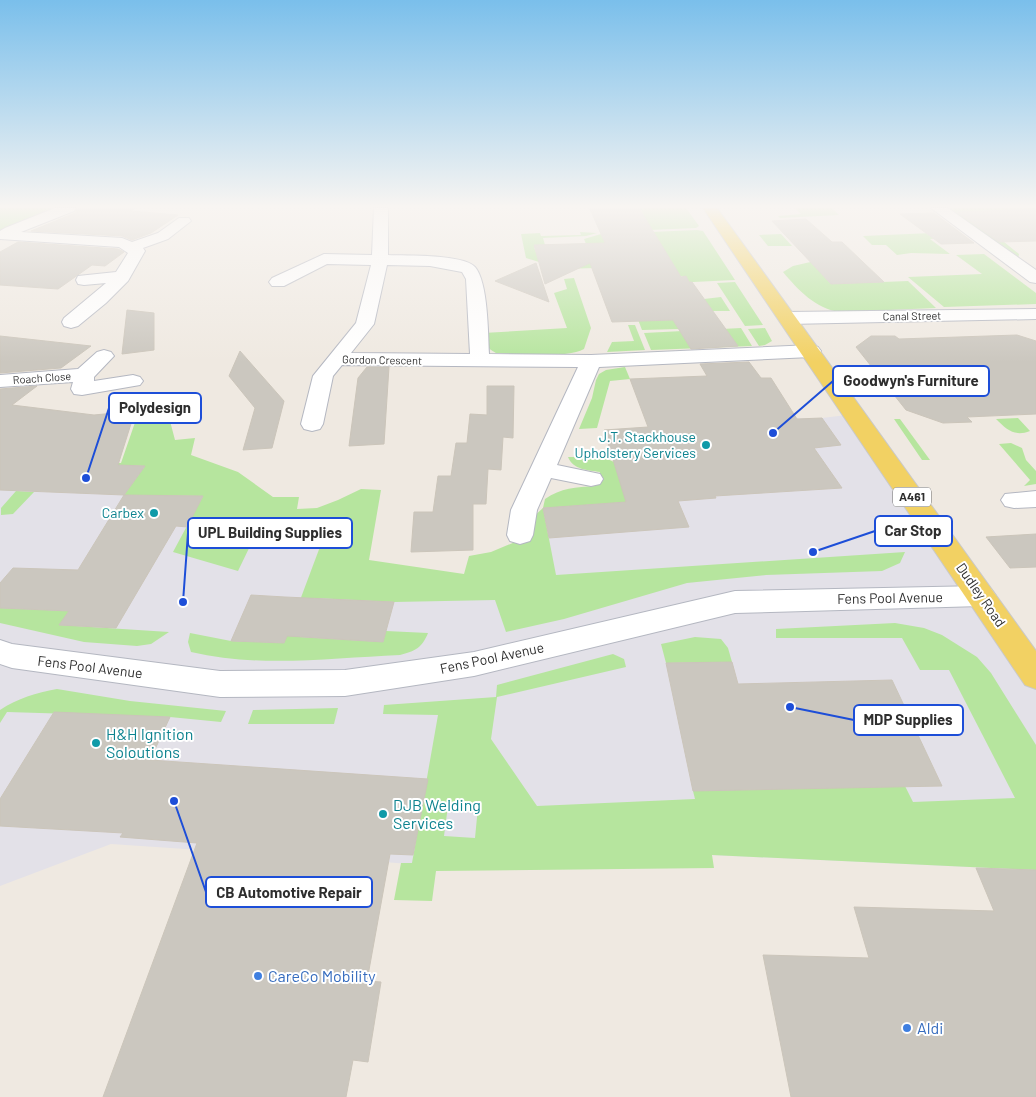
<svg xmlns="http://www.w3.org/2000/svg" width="1036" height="1097" font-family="Barlow,sans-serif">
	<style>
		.industrial { fill: #e3e1e8 }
		.green { fill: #b6e59e; fill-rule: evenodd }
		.building { fill: #cbc7bf; stroke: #cbc5ba }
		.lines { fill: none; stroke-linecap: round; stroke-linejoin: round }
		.street-casing { stroke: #b4b7c1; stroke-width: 2 }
		.primary-casing { stroke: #c9c9c9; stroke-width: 2 }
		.street { fill: #fff; fill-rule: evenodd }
		.primary { fill: #f2d163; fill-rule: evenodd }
		.culture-dot { fill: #0f9aa8; stroke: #fff; stroke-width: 2 }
		.shop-dot { fill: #3f7fe0; stroke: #fff; stroke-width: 2 }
		.labels { text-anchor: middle; stroke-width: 4; stroke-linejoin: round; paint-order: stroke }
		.far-street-label { font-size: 11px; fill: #2e2e2e; stroke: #fff }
		.shield { fill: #fff; stroke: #6d6d6d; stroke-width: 1 }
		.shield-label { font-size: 12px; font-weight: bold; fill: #2e2e2e }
		.culture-label { font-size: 14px; fill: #0d838f; stroke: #fff; text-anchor: end }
		.street-label { font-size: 14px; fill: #2e2e2e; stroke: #fff }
		.near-culture-label { font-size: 16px; fill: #0d838f; stroke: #fff; text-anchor: start }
		.near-shop-label { font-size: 16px; fill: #366cbe; stroke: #fff; text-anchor: start }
		.leader { fill: none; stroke: #1d4ed8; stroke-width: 2 }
		.callout-dot { fill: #1d4ed8; stroke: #fff; stroke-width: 2 }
		.callout { fill: #fff; stroke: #1d4ed8; stroke-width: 2 }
		.callout-label { font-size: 15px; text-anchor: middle; font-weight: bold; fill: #2e2e2e }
	</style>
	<rect width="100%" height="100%" fill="#efe9e1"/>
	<!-- industrial -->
	<path class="industrial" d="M855,414L1036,678V870L711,855L412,864L111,844L0,886V459L145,466L125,495L203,496L174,552L253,540L321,544L307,583L491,589L549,538L543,508L628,502L707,421L822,418Z"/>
	<!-- green -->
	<path class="green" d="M0,208H62L0,233Z
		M640,208H686L699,226L696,228L625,231L595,218L644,216Z
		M795,208H832L839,215L780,218L778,216L801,214Z
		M949,208H1036V209L967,212L1019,254L1018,259Z
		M697,230L703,231L735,280L693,282H689L685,276L655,278L595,268L562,269L526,258L521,234L540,233L541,236L581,235L580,232L597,233L586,236L543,238L545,245L534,247L538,258L588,244H586L584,239L601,234L609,250L651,232Z
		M954,232L941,238L930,239L950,254L911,253L897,255L886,245H872L863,236Z
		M781,234L792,246H768L759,235Z
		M984,254L1036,293V304L944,307L908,277L982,274L956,255Z
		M819,260L821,273L831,284L908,281L936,308L840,312C816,309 798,290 783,272L793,266Z
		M574,278L591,328L584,349C565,359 518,354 496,353C486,348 485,343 483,333L567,328L554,293L567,289L564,279Z
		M735,282L763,325L745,326L717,283Z
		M721,297L730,311H712L704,299Z
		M671,316L679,329L642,330L637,317Z
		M628,325H635L645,350L607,352L612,342L634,341Z
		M741,328L752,346L651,350L644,333Z
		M765,328L772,341L765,345L759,346L748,329Z
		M625,367L630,379L610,381L597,428L579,429L592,398L596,380L599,374L606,370Z
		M149,407L150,423L170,421L175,440L195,438L191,455L238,472L273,497H299L297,509L317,508L338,500L361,489L381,490L369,560L464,574L469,556L491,552L527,537L532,518L543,508L545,499C561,488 576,487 595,486L600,472C588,470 573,470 568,457H603L614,462L628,502L543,508L556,575L905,552L900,563L882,571L766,575L687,583L564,619L506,632L495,600L394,602L314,598L300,637L383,642L386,631L428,633C422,648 415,651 400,655C331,658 258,668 191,652L188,642L190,633L231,641L284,643L321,544L253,540L238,571L173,552L203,496L124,495L145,466L0,461L121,463L140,408Z
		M1018,418L1030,431C1015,437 1007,430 996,419Z
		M894,419H900L930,460H922Z
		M1011,443L1022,448L1026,460L1036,471V484L1024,486L1030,480L999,444Z
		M16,491L34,492L13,514L1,515V508Z
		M0,608L69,611L60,625L169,632L151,644L137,646L84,642L0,623Z
		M895,623L924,628L942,635L977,657L991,673L1036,745V870L712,855L714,868L436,871L432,901L394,900L401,863H412L438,715L383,714L384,705L496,697L497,685L613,654L624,659L626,667L497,697L491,739L537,806L695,799L693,791L905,786L913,802L1015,798L949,670H920L902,638H776V629ZM448,806L478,807L475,838L444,836Z
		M695,637L721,639L728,648L732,662L666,663L661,644Z
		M57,689L130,701L226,711L221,722L170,717L7,712L0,723V710C18,698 36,693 57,689Z
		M338,708L334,724H248L253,710Z"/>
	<!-- building -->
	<path class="building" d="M78,208H136L131,211L178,215L151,233L132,240L122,236L31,231L75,213Z
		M639,208L681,277L686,276L689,282H692L738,346L691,349L673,320L612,322L590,263L545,284L534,245L605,243L590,209Z
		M1036,209V241L999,242L957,212Z
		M934,213L974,243L941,244L900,214Z
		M806,219L832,242H842L884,282L831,284L772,221Z
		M18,242L118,249L124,252L105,266L92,265L58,289L0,285V252Z
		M536,263L549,302L495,281Z
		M127,310L154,313V350L122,354Z
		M1017,335L1036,341V414L967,417L972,422L943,423L906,410L856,347L871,336H895L899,339Z
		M0,336L91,346L61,368L0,373Z
		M240,351L284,401L272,448L243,450L255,408L229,376Z
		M749,362L761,378H771L797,419L822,418L841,445L814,448L842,488L715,496L716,498L678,501L689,527L549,538L543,508L626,502L604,430L648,427L630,379L707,376L700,364Z
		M367,367H389L384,444L349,446L358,378Z
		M37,386L12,405L94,415L135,411L118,465L145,466L124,495L0,490V389Z
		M487,386H514L513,438L503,437L501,470L488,469L486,504H473V550L411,552L414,512H433L438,476H451L456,443H467L470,414L487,415Z
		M124,495L203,496L187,527L176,526L116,628L59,625L69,611L0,608V583L13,568L78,570Z
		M1036,534V567L1010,568L986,537Z
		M251,595L285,597L394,602L383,642L287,636L284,643L231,641Z
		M732,662L738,684L892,680L942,786L693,791L666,663Z
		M54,712L170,717L150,760L428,779L413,855L390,854L367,981L381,982L368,1062L353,1060L346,1097H103L197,843L120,837L123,833L0,826V799Z
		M976,868L1036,870V1097H791L763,955L869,958L854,907L994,911Z"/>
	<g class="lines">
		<!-- street casing -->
		<g class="street-casing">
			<path id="street" d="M55,208H76L74,211L21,232L122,238L132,242L158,233L179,218H189L191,221L168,239L143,248L145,251L128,281L106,303L78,326L71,328L64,326L62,322L64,318L106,283L84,285L78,284L76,280L78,276L116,272L128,253L119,247L0,239V231L5,228Z
				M374,208H388V255C406,256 464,254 475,267C488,282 488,333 489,354L591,355L811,345L818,347L821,351L818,355L811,357L599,367L557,465L600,474L603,479L600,484L591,486L551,478L537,510L533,535L530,541L520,544L510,541L507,535L511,510L578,367L342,365L333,376L323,424L320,429L312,431L304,429L301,424L313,376L356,323L371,265L327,264L284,286H272L269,282L272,278L324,254L372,255ZM387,265L430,266L462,272L466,279L470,354L351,353L374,324Z
				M931,208H948L1036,270V283L1030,282Z
				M1036,309V319L788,324L781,322L779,318L781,314L788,312Z
				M104,350L111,352L114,356L94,377V381L133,375L140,377L143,381L140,385L82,395L74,394L71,389L73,382L0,387V375L78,369L97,352Z
				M1036,491V507L1014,508L1005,506L1001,500L1005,494Z
				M981,586L991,589L996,596L991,603L981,606L735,613L474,676L345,696L220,697L12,668L0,664V640L12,644L220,671L345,670L474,652L735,591Z"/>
		</g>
		<!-- primary casing -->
		<g class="primary-casing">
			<path id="primary" d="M703,208H717L1036,651V689L1025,685Z"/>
		</g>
		<!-- street -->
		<use href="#street" class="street"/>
		<!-- primary -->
		<use href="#primary" class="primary"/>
	</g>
	<!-- sky -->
	<linearGradient id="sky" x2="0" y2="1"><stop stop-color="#7abfeb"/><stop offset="0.57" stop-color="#f8f5f2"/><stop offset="1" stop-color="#f8f5f2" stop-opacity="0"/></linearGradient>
	<rect width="1036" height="362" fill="url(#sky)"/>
	<!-- markers -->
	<g class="culture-dot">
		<circle cx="706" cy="445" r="5"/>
		<circle cx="154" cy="513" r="5"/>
		<circle cx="96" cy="743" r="5"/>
		<circle cx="383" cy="814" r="5"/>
	</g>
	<g class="shop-dot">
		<circle cx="258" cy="976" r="5"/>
		<circle cx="907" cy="1028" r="5"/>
	</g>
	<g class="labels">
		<!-- far-street labels -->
		<g class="far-street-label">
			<text transform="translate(912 316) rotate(-1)" y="4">Canal Street</text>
			<text transform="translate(382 360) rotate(1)" y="4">Gordon Crescent</text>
			<text transform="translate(42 378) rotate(-4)" y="4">Roach Close</text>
		</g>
		<!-- shield labels -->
		<rect class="shield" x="893" y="487.5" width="38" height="19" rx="4"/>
		<g class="shield-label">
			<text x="912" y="501">A461</text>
		</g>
		<!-- culture labels -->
		<g class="culture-label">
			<text x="696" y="442">J.T. Stackhouse<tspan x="696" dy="16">Upholstery Services</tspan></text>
			<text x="144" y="518">Carbex</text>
		</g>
		<!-- street labels -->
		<g class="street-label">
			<text transform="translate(981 595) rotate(55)" y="5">Dudley Road</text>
			<text transform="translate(890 598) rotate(-1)" y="5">Fens Pool Avenue</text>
			<text transform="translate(492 658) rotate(-12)" y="5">Fens Pool Avenue</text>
			<text transform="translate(90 667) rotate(7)" y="5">Fens Pool Avenue</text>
		</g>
		<!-- near-culture labels -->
		<g class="near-culture-label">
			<text x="106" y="740">H&amp;H Ignition<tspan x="106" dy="18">Soloutions</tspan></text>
			<text x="393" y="811">DJB Welding<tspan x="393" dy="18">Services</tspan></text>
		</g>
		<!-- near-shop labels -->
		<g class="near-shop-label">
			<text x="268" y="982">CareCo Mobility</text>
			<text x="917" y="1034">Aldi</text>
		</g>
	</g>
	<!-- callouts -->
	<path class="leader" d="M773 433L833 381M86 478L109 408M813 552L875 531M183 602L188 533M790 707L854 720M174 801L206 892"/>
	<g class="callout-dot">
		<circle cx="773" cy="433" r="5"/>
		<circle cx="86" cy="478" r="5"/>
		<circle cx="813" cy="552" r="5"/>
		<circle cx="183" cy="602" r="5"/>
		<circle cx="790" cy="707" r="5"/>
		<circle cx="174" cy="801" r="5"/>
	</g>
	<g class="callout">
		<rect x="833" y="366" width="156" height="30" rx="5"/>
		<rect x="109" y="393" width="92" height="30" rx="5"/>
		<rect x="875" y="516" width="77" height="30" rx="5"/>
		<rect x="188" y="518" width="164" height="30" rx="5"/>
		<rect x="854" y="705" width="109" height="30" rx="5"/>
		<rect x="206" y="877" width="166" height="30" rx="5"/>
	</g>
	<g class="callout-label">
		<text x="911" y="386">Goodwyn's Furniture</text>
		<text x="155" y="413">Polydesign</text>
		<text x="913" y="536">Car Stop</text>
		<text x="270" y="538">UPL Building Supplies</text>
		<text x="908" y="725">MDP Supplies</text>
		<text x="289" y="898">CB Automotive Repair</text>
	</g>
</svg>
